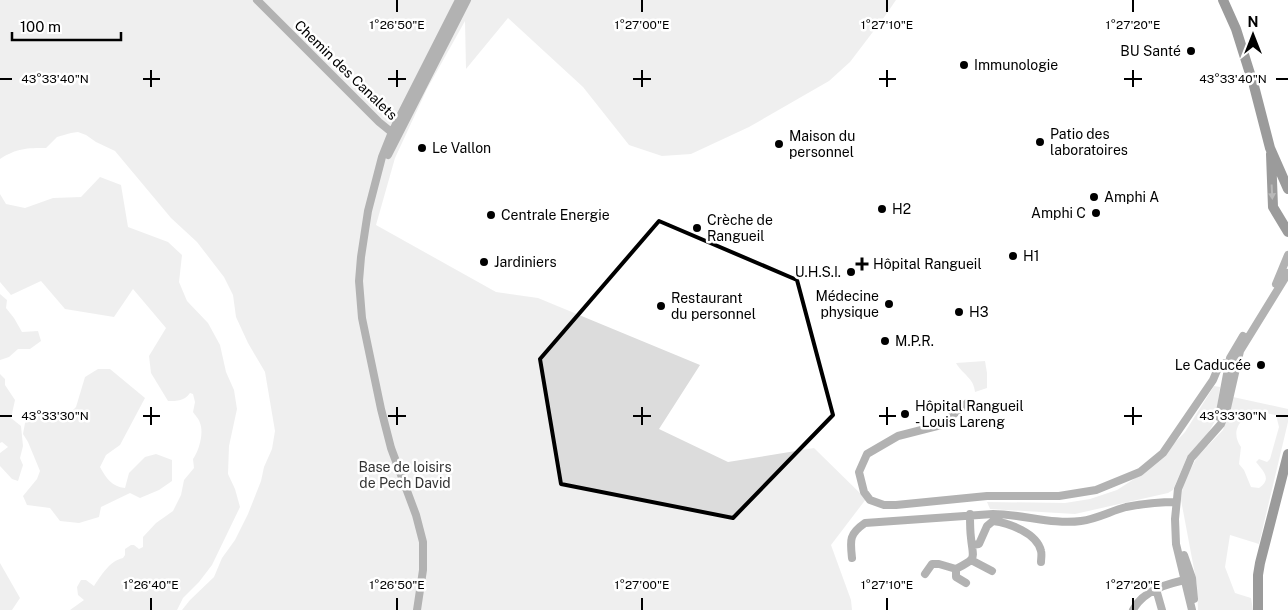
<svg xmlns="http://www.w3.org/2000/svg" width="1288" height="610" font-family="'Public Sans',sans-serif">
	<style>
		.green { fill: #dcdcdc; fill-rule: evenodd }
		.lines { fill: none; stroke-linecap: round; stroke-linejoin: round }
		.street { stroke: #555; stroke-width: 8 }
		.secondary { stroke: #222; stroke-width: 10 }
		.oneway { fill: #646464 }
		.marked { fill: none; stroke: #000; stroke-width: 4; stroke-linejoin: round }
		.ticks { fill: none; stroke: #000; stroke-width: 2 }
		.poi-dot { fill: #000; stroke: #fff; stroke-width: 2 }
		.labels { text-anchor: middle; stroke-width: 5; stroke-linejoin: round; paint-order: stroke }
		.poi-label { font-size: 14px; fill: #000; stroke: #fff; text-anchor: start }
		.street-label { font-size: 14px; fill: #000; stroke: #fff }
		.park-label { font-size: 14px; fill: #333; stroke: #fff }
		.ticks-label { font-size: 12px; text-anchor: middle; fill: #000; stroke: #fff; stroke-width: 5; stroke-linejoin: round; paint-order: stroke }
	</style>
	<rect width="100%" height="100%" fill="#fff"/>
	<!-- green -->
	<path class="green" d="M0,0H896L885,16L850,62L829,81L749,127L691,154L662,156L629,145L583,87L508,18L466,69L465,21L427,89L395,158L376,225L496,292L538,298L700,365L659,429L728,462L814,448L866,499L831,545L851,600L852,610H182L190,600L214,577L222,558L235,540L248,514L261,481L264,467L272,449L275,431L265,372L248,343L236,317L233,295L224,277L197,242L171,218L115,151L96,142L86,135L78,132L71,133L57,137L46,148C27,148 17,148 0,159Z
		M100,177L121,185L128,227L168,242L182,255L179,282L187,301L208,323L220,345L226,372L234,390L237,409L229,446L228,474L235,489L240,507L212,565L199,582L183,598L177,610H70L84,600L78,595L77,587L81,580H86L94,586C101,576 109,561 123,558L125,555V549L131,545H134L139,549L143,547V537L156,523L173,511L181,495L184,480L194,468L193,459C199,451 204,433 200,423C199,419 195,415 193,412L195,402L193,394L190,393C184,401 178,401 168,401L151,373L149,356L166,328L133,289L114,317L65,309L41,281L11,295L0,282V194L6,204L25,208L53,198L81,197Z
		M0,294L7,300L6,308L14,318L22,332L38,331L41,341L30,349H18L9,357L0,360Z
		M985,361L987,373V388L975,392C974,378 962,374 956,363Z
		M98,369H110L145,398L120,445L106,455L100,467C106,478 112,487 125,488L129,473L145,457L156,454L172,460V481L159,490L140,498L130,493L101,507L99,517L79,523L60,521L50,508L27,505L23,496L37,479L40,471L28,442L23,434L25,423L33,413H46L65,418L76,407L85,377Z
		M0,374L5,379V385L15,400L11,418L21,426L23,446L20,458L23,465L18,481L12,479L0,466V453L8,447L2,442L0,443Z
		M1214,386L1220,387L1215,421L1208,433L1187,457L1173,490L1168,493L1075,514L990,509L987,502L1065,503L1090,499L1117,490L1148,470L1185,432Z
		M1233,397L1288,409V422L1259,544L1230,535L1225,567L1235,593L1251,598L1253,610H1198L1197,585L1181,500L1183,484L1197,457L1223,430ZM1260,412L1276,415L1279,427L1270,459L1267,462L1259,459L1256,462C1264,472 1272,479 1259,488L1251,487L1244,470L1239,464L1241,447C1229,430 1242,415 1260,412Z
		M0,563L20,598L12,610H0Z"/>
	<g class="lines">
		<!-- street -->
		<path class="street" d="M257,0L379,122L395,135
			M388,155L467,0
			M1276,284L1288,255
			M967,403L941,425L898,436L867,454L859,472L864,492L870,500L884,505H896L987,496H1059L1096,490L1140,472L1163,453L1213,380L1218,368L1225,363H1229
			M1219,417L1230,358L1243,336
			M972,545L979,544L987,526L993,521C1009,523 1037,533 1041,551C1042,554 1041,559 1041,562
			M1184,555L1192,578L1194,599
			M852,558C850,540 849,534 865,523L993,514C1022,514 1053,525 1081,521C1097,519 1111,511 1126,507C1142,504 1159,502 1176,502
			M971,560L992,571
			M956,569V577L966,583
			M925,574L932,564H939L956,569C978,558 973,559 971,538C970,531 970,522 970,514
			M1156,589L1162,610
			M417,610L423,570V542L416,515L391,448L381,409L362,318L359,281L361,257L368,211L382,157L392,132L459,0
			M1133,610C1143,590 1169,583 1190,579
			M1192,610L1176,544L1175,519L1178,489L1191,458L1221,424L1227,408L1240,351L1288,273"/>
		<!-- secondary -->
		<path class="secondary" d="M1223,0L1236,29L1252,80
			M1254,86L1270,148L1288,189
			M1271,154L1273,207L1288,232
			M1258,610V575L1260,563L1288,454"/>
	</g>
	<!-- one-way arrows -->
	<defs><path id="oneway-solid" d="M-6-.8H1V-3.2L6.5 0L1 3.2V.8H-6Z" transform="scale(1.25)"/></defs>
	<use class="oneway" href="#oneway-solid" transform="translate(1272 192) rotate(87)"/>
	<!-- marked area -->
	<path d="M0 0H1288V610H0ZM659,221L797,280L833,415L733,518L561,484L540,359Z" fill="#fff" fill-opacity=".55" fill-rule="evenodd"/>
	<path class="marked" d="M659,221L797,280L833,415L733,518L561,484L540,359Z"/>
	<!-- ticks -->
	<path class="ticks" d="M397,0V12M642,0V12M887,0V12M1133,0V12M151,70V87M397,70V87M642,70V87M887,70V87M1133,70V87M0,79H12M143,79H160M388,79H406M633,79H651M879,79H896M1124,79H1142M1276,79H1288M151,407V425M397,407V425M642,407V425M887,407V425M1133,407V425M0,416H12M143,416H160M388,416H406M633,416H651M879,416H896M1124,416H1142M1276,416H1288M151,598V610M397,598V610M642,598V610M887,598V610M1133,598V610"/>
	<!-- markers -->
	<g class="poi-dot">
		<circle cx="1191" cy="51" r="5"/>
		<circle cx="964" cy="65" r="5"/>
		<circle cx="1040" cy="142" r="5"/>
		<circle cx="779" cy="144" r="5"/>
		<circle cx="422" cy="148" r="5"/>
		<circle cx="1094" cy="197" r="5"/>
		<circle cx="882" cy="209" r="5"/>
		<circle cx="1096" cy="213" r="5"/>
		<circle cx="491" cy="215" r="5"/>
		<circle cx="697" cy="228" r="5"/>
		<circle cx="1013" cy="256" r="5"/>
		<circle cx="484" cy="262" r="5"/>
		<path d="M859.5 256.5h5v5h5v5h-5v5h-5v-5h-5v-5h5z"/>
		<circle cx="851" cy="272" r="5"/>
		<circle cx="889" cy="304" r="5"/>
		<circle cx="661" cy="306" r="5"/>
		<circle cx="959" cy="312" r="5"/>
		<circle cx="885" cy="341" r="5"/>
		<circle cx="1261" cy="365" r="5"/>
		<circle cx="905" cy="414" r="5"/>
	</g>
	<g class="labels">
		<!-- poi labels -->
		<g class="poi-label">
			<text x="1181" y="56" text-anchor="end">BU Santé</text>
			<text x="974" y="70">Immunologie</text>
			<text x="1050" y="139">Patio des<tspan x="1050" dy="16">laboratoires</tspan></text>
			<text x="789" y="141">Maison du<tspan x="789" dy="16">personnel</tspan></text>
			<text x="432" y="153">Le Vallon</text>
			<text x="1104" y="202">Amphi A</text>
			<text x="892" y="214">H2</text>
			<text x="1086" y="218" text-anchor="end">Amphi C</text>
			<text x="501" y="220">Centrale Energie</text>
			<text x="707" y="225">Crèche de<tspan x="707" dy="16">Rangueil</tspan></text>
			<text x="1023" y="261">H1</text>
			<text x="494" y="267">Jardiniers</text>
			<text x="873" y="269">Hôpital Rangueil</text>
			<text x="841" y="277" text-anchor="end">U.H.S.I.</text>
			<text x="879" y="301" text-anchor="end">Médecine<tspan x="879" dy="16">physique</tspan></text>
			<text x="671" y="303">Restaurant<tspan x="671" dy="16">du personnel</tspan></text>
			<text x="969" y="317">H3</text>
			<text x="895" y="346">M.P.R.</text>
			<text x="1251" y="370" text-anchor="end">Le Caducée</text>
			<text x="915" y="411">Hôpital Rangueil<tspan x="915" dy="16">- Louis Lareng</tspan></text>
		</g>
		<!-- street labels -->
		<g class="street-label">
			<text transform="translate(346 70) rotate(44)" y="5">Chemin des Canalets</text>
		</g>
		<!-- park labels -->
		<g class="park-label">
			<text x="405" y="472">Base de loisirs<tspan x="405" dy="16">de Pech David</tspan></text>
		</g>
	</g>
	<g class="ticks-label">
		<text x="397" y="29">1°26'50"E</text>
		<text x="642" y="29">1°27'00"E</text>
		<text x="887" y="29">1°27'10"E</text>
		<text x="1133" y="29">1°27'20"E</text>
		<text x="55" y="83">43°33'40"N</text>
		<text x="1233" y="83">43°33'40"N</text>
		<text x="55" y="420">43°33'30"N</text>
		<text x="1233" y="420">43°33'30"N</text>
		<text x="151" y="589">1°26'40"E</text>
		<text x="397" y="589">1°26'50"E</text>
		<text x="642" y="589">1°27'00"E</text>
		<text x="887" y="589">1°27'10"E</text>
		<text x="1133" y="589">1°27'20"E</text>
	</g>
	<!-- north arrow -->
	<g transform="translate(1253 35)" stroke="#ffffff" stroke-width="4" paint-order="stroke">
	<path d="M0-4L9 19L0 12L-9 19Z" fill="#000000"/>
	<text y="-8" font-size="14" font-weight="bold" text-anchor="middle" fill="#000000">N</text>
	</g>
	<!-- scale -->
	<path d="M12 32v8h109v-8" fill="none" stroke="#000000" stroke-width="2.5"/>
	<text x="20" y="32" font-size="15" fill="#000000" stroke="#ffffff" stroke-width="4" paint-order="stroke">100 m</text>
</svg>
